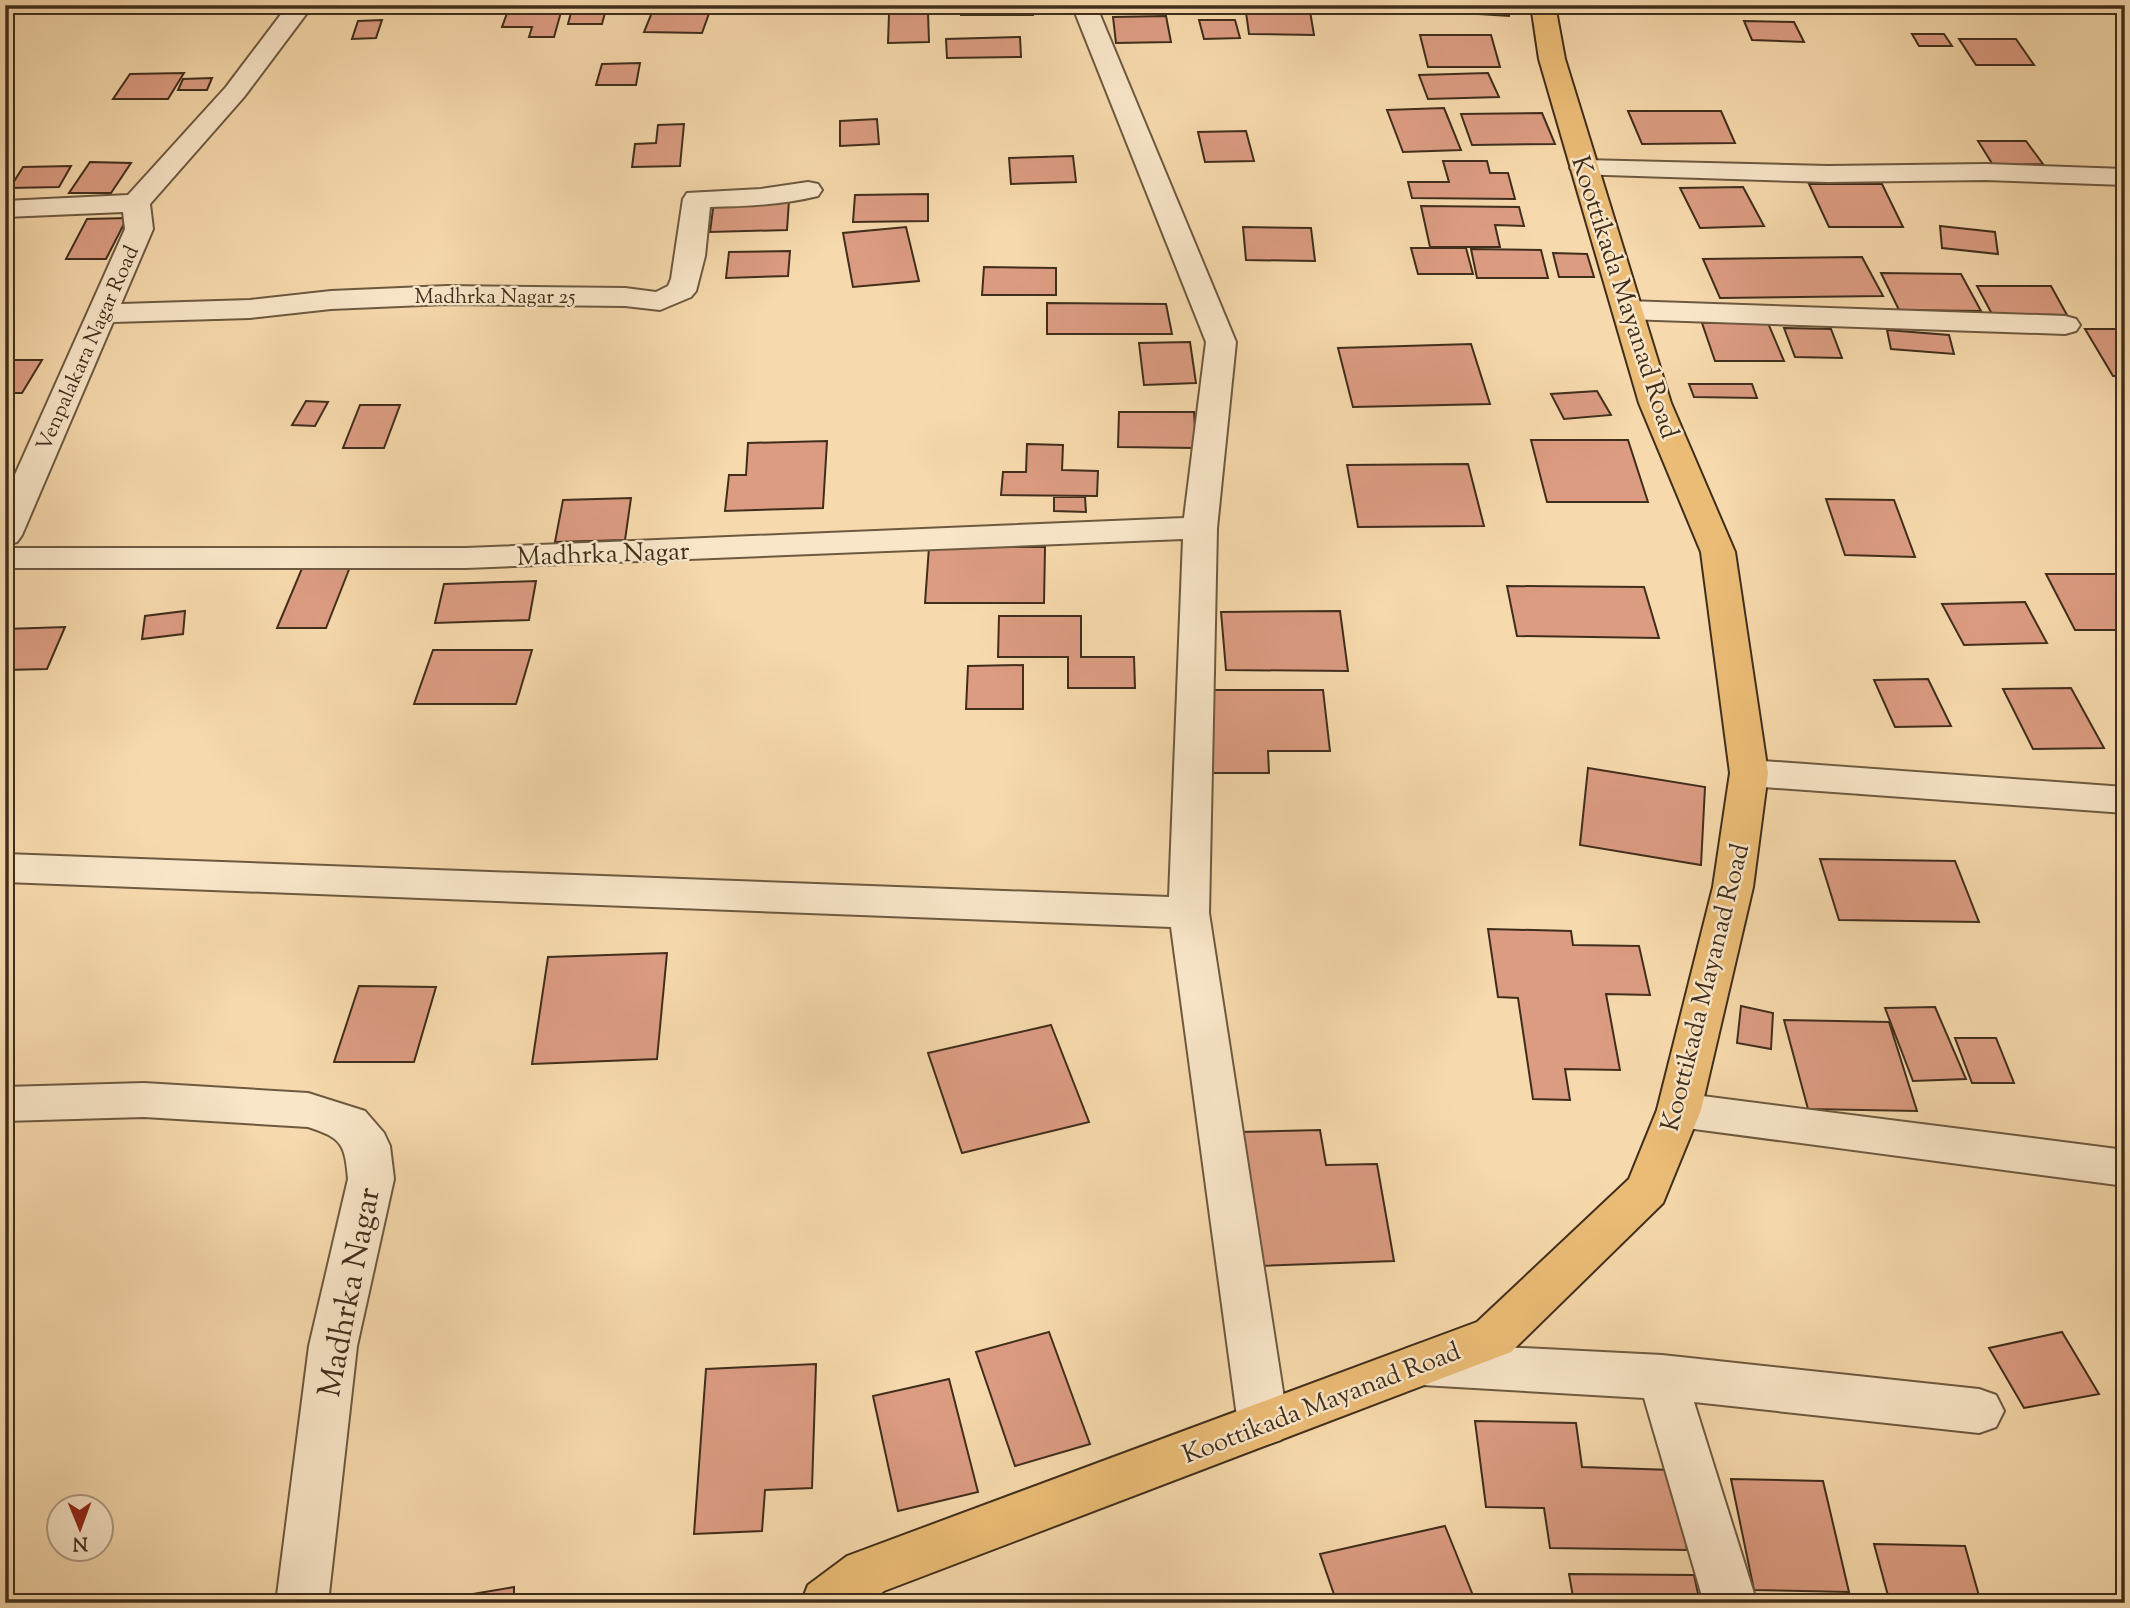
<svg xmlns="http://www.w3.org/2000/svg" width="2130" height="1608" font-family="'Sorts Mill Goudy',serif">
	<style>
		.building { fill: #dc9c82; stroke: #402e1c; stroke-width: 2 }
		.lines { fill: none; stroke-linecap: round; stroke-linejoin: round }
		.minor-casing { stroke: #6e5940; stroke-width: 4 }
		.major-casing { stroke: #402e1c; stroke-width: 4 }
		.minor { fill: #f9e6c9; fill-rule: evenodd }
		.major { fill: #ebbc76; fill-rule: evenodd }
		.labels { text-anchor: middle; stroke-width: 5; stroke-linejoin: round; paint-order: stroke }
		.far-street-label { font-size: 21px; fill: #402e1c; stroke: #f9e6c9 }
		.street-label { font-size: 26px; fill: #402e1c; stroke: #f9e6c9 }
		.near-street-label { font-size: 32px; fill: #402e1c; stroke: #f9e6c9 }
	</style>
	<rect width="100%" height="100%" fill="#f6d9ac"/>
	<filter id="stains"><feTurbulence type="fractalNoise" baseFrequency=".00286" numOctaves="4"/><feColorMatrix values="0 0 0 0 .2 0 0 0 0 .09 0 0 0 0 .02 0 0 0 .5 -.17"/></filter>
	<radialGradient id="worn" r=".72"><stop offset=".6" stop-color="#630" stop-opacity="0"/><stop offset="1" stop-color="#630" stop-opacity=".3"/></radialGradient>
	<!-- building -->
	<path class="building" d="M510,5H563L554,37H529L532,27H502Z
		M573,5H607L602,24H568Z
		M655,5H712L702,33L644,32Z
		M962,5H1034L1033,15H961Z
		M1245,5H1309L1314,35L1249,34Z
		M1464,5H1510L1509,16L1463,13Z
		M928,13L929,42L888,43L889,14Z
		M1166,16L1171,42L1116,43L1113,17Z
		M382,20L376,38L352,39L358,21Z
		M1199,20H1235L1240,38L1204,39Z
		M1744,21L1794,22L1804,42L1752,40Z
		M1912,34H1944L1952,46H1919Z
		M1420,35H1491L1500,67H1428Z
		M1020,37L1021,57L947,58L946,39Z
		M1959,39H2016L2034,65H1976Z
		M640,63L636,85H596L602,64Z
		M184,73L168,99H113L130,74Z
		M1488,73L1499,97L1428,99L1419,75Z
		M212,78L207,90H178L183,79Z
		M1444,108L1461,150L1403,152L1387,110Z
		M1628,111H1721L1735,143L1642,144Z
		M1542,113L1555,144L1472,145L1461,114Z
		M877,119L879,144L840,146V121Z
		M684,124L680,166L632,167L635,144L656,143L658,125Z
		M1246,131L1254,161L1205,162L1198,132Z
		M1978,141H2026L2043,164L1993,165Z
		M1073,156L1076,182L1011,184L1009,158Z
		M1443,161H1487L1490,173H1508L1515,199L1412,198L1408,182H1449Z
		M90,162L131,163L111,193H69Z
		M71,166L59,187L10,188L23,167Z
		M1809,184H1882L1903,227H1829Z
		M1743,187L1764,226L1700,228L1680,188Z
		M928,194V221L853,222L855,195Z
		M789,200L787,230L710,232L714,201Z
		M1421,206L1519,207L1524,226L1495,225L1500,247H1430Z
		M127,218L106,259H66L87,219Z
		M1940,226L1995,232L1998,254L1942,248Z
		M906,227L919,281L853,287L843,233Z
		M1243,227L1311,228L1315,261L1246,260Z
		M1411,248H1466L1473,274H1418Z
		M1471,249L1541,250L1548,278H1477Z
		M790,251L788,276L726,278L729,252Z
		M1553,253L1587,254L1594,277H1559Z
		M1862,257L1883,296L1720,298L1703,259Z
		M984,267L1056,268V295H982Z
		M1881,273L1961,274L1981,311L1899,310Z
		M1977,286H2051L2067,315L1992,314Z
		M1047,303L1166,304L1172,334H1047Z
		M1702,323H1768L1784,361H1715Z
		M1784,328L1831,329L1842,358L1795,357Z
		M2085,329H2125V376H2113Z
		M1887,330L1949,335L1954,354L1891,349Z
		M1190,342L1196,383L1144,385L1139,343Z
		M1471,344L1490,404L1353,407L1338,348Z
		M5,360H42L22,393H5Z
		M1689,384H1752L1757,398L1694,397Z
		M1597,391L1611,415L1564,419L1551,394Z
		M306,401L328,402L315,426L292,425Z
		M360,405H400L384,448H343Z
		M1119,412H1194L1196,448L1118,447Z
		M1531,440H1628L1648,502H1547Z
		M827,441L823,508L725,511L729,475H746L748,443Z
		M1027,444L1063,445L1062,470L1098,471L1097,496L1001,495L1003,472H1026Z
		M1468,464L1484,526L1358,527L1347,465Z
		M1054,497H1085L1086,512L1054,511Z
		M631,498L625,540L555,542L563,500Z
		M1826,499L1894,500L1915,557L1845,555Z
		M929,547H1045L1044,603H925Z
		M303,566L350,567L326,628H277Z
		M2046,574H2125V630H2075Z
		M536,581L529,620L435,623L444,584Z
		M1507,586L1644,587L1659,638L1517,636Z
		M2025,602L2047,643L1964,645L1942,604Z
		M185,611L183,634L142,639L145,616Z
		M1340,611L1348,671L1226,670L1221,612Z
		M999,616H1081V657H1134L1135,688H1068V657H998Z
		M65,627L47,669L5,670V629Z
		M433,650H532L516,704H414Z
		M1023,665V709H966L968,666Z
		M1928,679L1951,726L1895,727L1874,680Z
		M2071,688L2104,748L2033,749L2003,689Z
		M1201,690H1323L1330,751H1268L1269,773H1206Z
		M1588,768L1705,787L1701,865L1580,845Z
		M1820,859L1955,861L1979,922L1839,920Z
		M1488,929L1571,931L1573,945L1639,946L1650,995L1606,994L1620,1070L1565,1069L1570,1100L1533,1099L1518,998L1498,997Z
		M667,953L657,1059L532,1064L548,957Z
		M359,986L436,987L414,1062H334Z
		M1741,1006L1773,1013L1771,1049L1737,1043Z
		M1935,1007L1966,1079L1913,1081L1885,1008Z
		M1784,1020L1889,1022L1917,1111L1808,1109Z
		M1051,1025L1089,1122L962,1153L928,1053Z
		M1955,1038H1996L2014,1083H1972Z
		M1320,1130L1326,1165L1377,1164L1394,1261L1256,1266L1239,1132Z
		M1049,1332L1090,1444L1015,1466L976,1352Z
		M2062,1332L2099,1394L2024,1408L1989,1348Z
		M816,1364L812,1488L765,1490L762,1531L694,1534L706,1369Z
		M949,1379L978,1492L898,1511L873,1396Z
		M1475,1421L1576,1423L1582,1467L1673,1470L1687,1550L1550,1548L1544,1508L1486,1507Z
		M1731,1479L1823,1481L1849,1592L1754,1590Z
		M1445,1526L1476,1603H1337L1320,1554Z
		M1874,1544L1965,1546L1981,1603H1890Z
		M1569,1574L1694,1575L1700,1603H1574Z
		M514,1587V1603H419Z
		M162,1597L160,1603H62Z"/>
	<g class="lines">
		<!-- minor casing -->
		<g class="minor-casing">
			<path id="minor" d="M288,5H313L244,97L150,204L153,229L121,304L250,300L331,291L447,286L625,288L656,292L668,286L671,279L683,199L687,193L761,189L808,182L818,184L822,190L818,196C782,205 746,206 710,207L705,256L696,291L691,297L660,310L625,306L447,304L331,309L250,318L113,322L22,535L17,542L5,545V497L125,229L123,212L5,217V201L128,195L226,87Z
				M1072,5H1096L1236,342L1217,528L1209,913L1288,1424L1281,1440L1263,1446L1245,1440L1238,1424L1171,927L5,882V854L1169,897L1183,539L466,568H5V548H466L1184,518L1206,342Z
				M1584,160L1828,166L1986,164L2125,169V185L1986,180L1828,182L1574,174L1570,168L1574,162Z
				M1627,301L2065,316L2076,319L2080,325L2076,331L2065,334L1627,319L1617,316L1612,310L1617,304Z
				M1749,760L2125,787V813L1749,786L1736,782L1730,773L1736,764Z
				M144,1083L308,1093L365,1111L384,1133L390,1146L394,1179L357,1346L328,1603H276L309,1346L348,1179C345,1144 342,1138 308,1127L144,1117L5,1121V1087Z
				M1679,1093L2125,1150V1186L1679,1127L1663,1122L1657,1110L1663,1098Z
				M1422,1343L1662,1355L1979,1389L1996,1395L2004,1411L1996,1427L1979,1433L1694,1402L1757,1603H1704L1644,1398L1422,1385L1405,1379L1398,1364L1405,1349Z"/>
		</g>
		<!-- major casing -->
		<g class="major-casing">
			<path id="major" d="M1531,5H1555L1565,59L1671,403L1735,552L1768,773L1753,887L1701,1110L1663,1203L1511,1352L884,1591L869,1603H801L808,1585L847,1556L1477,1322L1629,1179L1657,1110L1713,887L1730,773L1701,552L1639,403L1539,59Z"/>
		</g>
		<!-- minor -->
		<use href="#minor" class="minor"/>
		<!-- major -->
		<use href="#major" class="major"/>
	</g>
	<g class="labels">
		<!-- far-street labels -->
		<g class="far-street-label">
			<text x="495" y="303">Madhrka Nagar 25</text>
			<text transform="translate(87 348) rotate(-66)" y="7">Venpalakara Nagar Road</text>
		</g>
		<!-- street labels -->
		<g class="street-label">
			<text transform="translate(1626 297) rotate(72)" y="9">Koottikada Mayanad Road</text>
			<text transform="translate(603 553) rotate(-2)" y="9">Madhrka Nagar</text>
			<text transform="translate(1704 987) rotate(-76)" y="9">Koottikada Mayanad Road</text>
			<text transform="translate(1321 1402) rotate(-21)" y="9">Koottikada Mayanad Road</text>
		</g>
		<!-- near-street labels -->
		<g class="near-street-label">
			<text transform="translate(348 1292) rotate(-79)" y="11">Madhrka Nagar</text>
		</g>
	</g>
	<!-- margin -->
	<rect width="2130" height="1608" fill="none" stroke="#f6d9ac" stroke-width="28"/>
	<rect x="7" y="7" width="2116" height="1594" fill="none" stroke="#402e1c" stroke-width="3.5"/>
	<rect x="14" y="14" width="2102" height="1580" fill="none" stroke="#402e1c" stroke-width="2"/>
	<!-- north arrow -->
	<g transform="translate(80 1528) rotate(179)"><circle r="33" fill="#f9e6c9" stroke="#af9c84" stroke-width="2"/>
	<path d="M0-5L12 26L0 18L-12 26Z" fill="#8f2418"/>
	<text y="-10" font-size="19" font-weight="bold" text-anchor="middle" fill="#402e1c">N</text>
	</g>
	<rect width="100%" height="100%" filter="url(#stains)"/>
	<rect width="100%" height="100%" fill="url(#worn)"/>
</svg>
